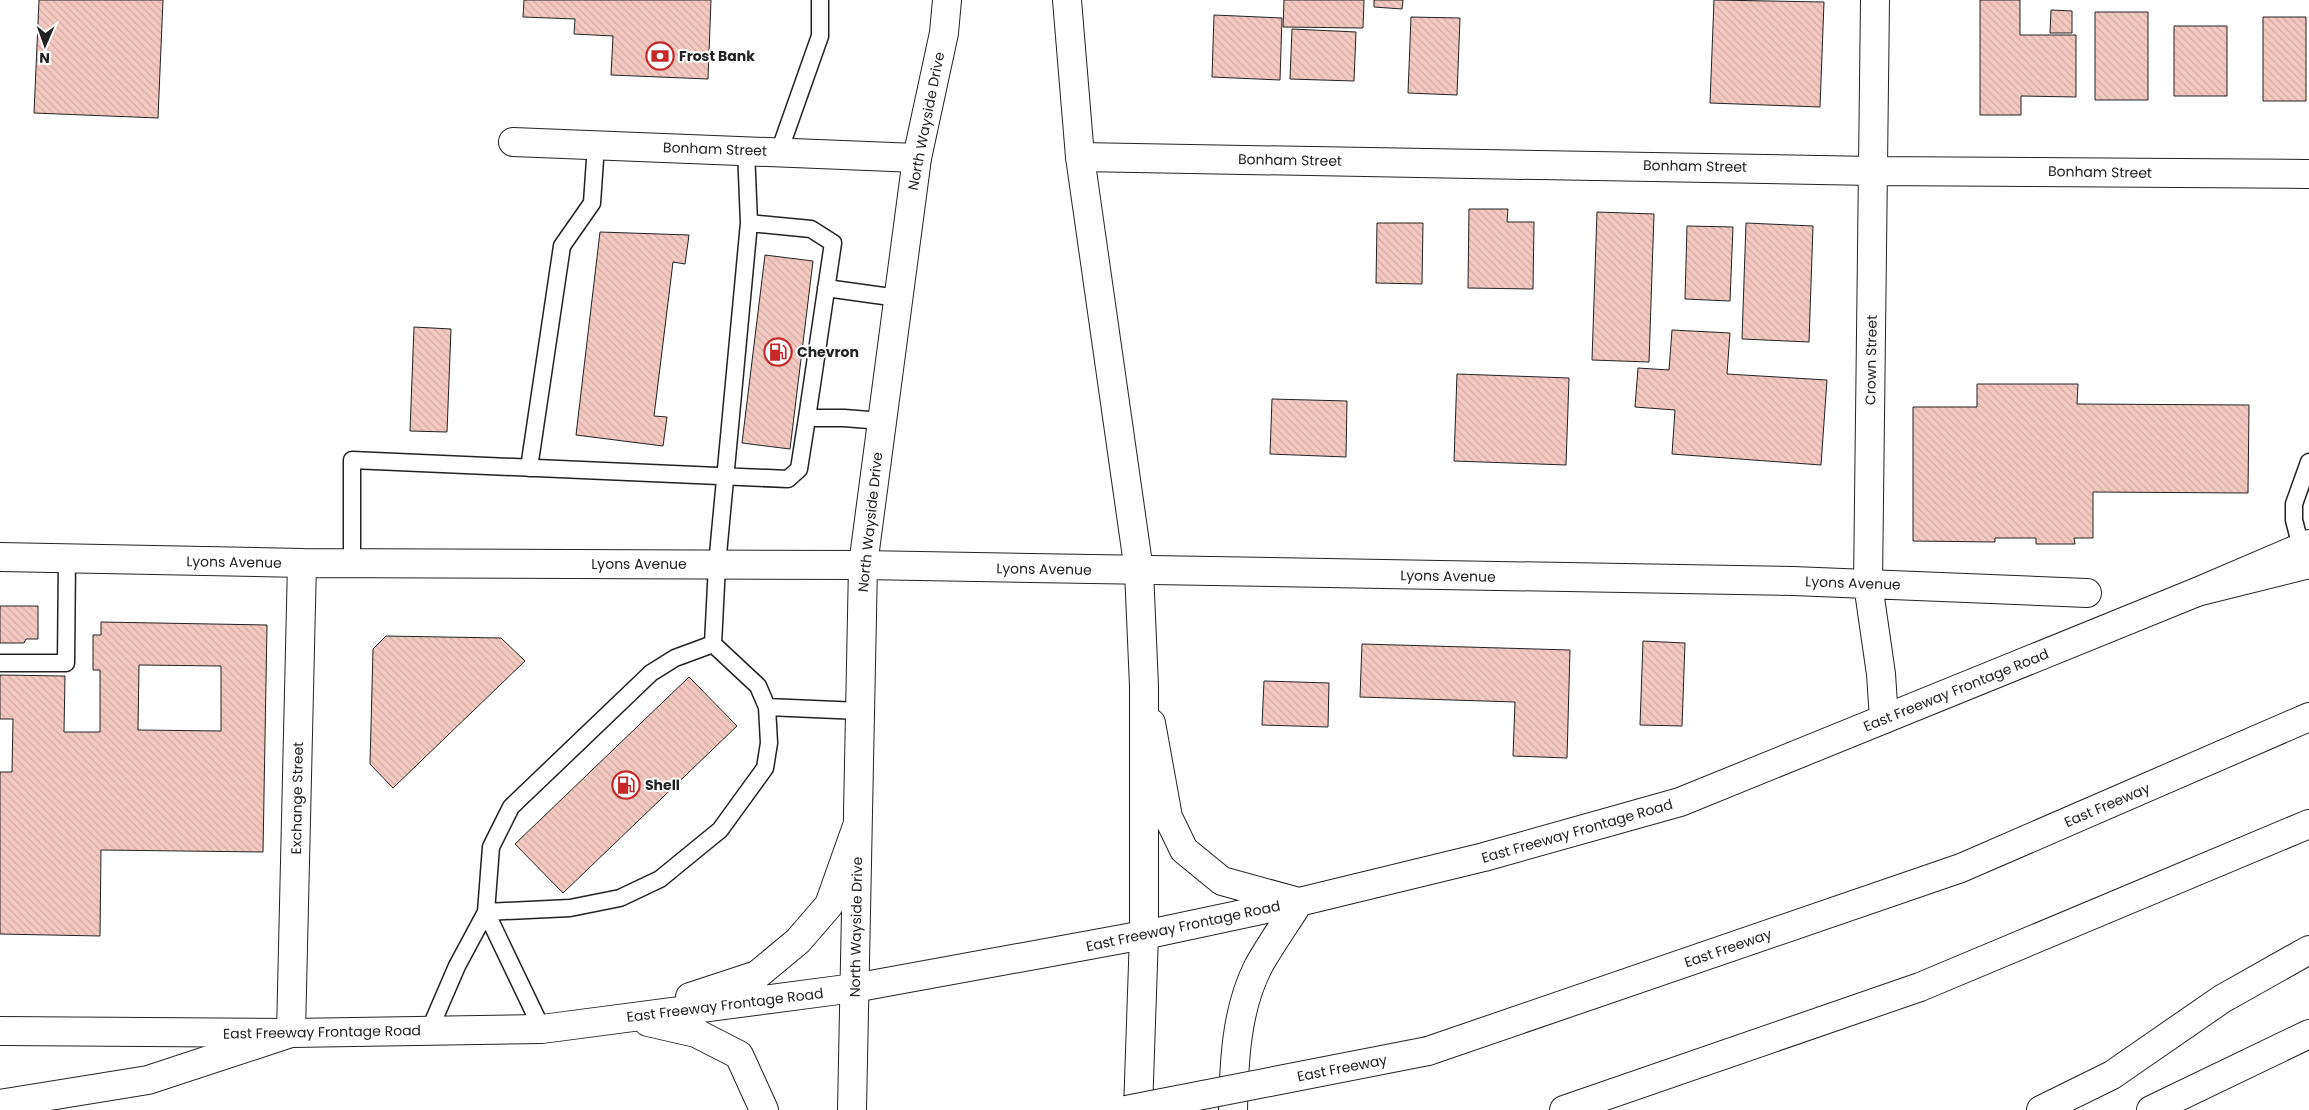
<svg xmlns="http://www.w3.org/2000/svg" width="2309" height="1110" font-family="Poppins,sans-serif">
	<style>
		.building { fill: url(#building-back-hatch); stroke: #222; fill-rule: evenodd }
		.lines { fill: none; stroke-linecap: round; stroke-linejoin: round }
		.lane-casing { stroke: #222; stroke-width: 19 }
		.street-casing { stroke: #222; stroke-width: 30 }
		.secondary-casing { stroke: #222; stroke-width: 30 }
		.primary-casing { stroke: #222; stroke-width: 30 }
		.highway-casing { stroke: #222; stroke-width: 30 }
		.lane { stroke: #fff; stroke-width: 16 }
		.street { stroke: #fff; stroke-width: 28 }
		.secondary { stroke: #fff; stroke-width: 28 }
		.primary { stroke: #fff; stroke-width: 28 }
		.highway { stroke: #fff; stroke-width: 28 }
		.highway-bridge-casing { stroke: #222; stroke-width: 30; stroke-linecap: butt }
		.highway-bridge { stroke: #fff; stroke-width: 28 }
		.labels { text-anchor: middle; stroke-width: 4; stroke-linejoin: round; paint-order: stroke }
		.poi-label { font-size: 14px; font-weight: bold; fill: #222; stroke: #fff; text-anchor: start }
		.street-label { font-size: 14px; fill: #222; stroke: #fff }
	</style>
	<defs>
		<pattern id="building-back-hatch" width="6" height="6" patternUnits="userSpaceOnUse" patternTransform="scale(1.25)"><rect width="6" height="6" fill="#f3c9c0"/><path d="M-1 5l2 2M0 0l6 6M5-1l2 2" fill="none" stroke="#d0aca5"/></pattern>
	</defs>
	<rect width="100%" height="100%" fill="#fff"/>
	<!-- building -->
	<path class="building" d="M39,0H163L158,118L34,113Z
		M524,0H711L708,79L611,75L613,36L574,34L575,19L523,17Z
		M1284,0H1364L1363,28L1283,27Z
		M1374,0H1403L1402,9L1374,7Z
		M1714,0L1824,2L1820,107L1710,103Z
		M1980,0H2020V35H2076V97L2021,96V115H1980Z
		M2051,10L2072,11V33H2050Z
		M2095,12H2148V100H2095Z
		M1214,15L1282,18L1280,80L1212,77Z
		M1411,17L1460,18L1457,95L1408,93Z
		M2263,17H2306V101H2263Z
		M2174,26H2227V96H2174Z
		M1292,29L1356,32L1354,81L1290,79Z
		M1469,209H1508L1507,222H1534L1533,289L1468,288Z
		M1597,212L1654,214L1649,362L1592,360Z
		M1377,223H1423L1422,284L1376,283Z
		M1746,223L1813,226L1809,342L1742,339Z
		M1687,226L1733,227L1730,301L1685,299Z
		M600,232L689,235L685,264L673,262L654,416L667,417L663,446L576,435Z
		M765,255L813,261L790,449L742,443Z
		M414,327L451,329L447,432L410,431Z
		M1672,330L1730,333L1727,374L1827,380L1821,465L1672,454L1675,410L1635,407L1638,368L1669,370Z
		M1457,374L1569,378L1566,465L1454,461Z
		M1977,384H2078L2077,404L2249,405L2248,493L2093,492V538H2074L2075,544H2036V538H1995V542L1913,541V407H1977Z
		M1272,399L1347,401L1346,457L1270,454Z
		M0,606H38V639H26L24,643H0Z
		M101,622L267,625L263,852L101,850L100,936L0,934V772H12L13,719H0V675L65,676L64,732H100V670H93V635H101ZM139,665L221,666V731L138,730Z
		M386,636L501,638L525,661L393,788L370,764L373,649Z
		M1643,641L1685,643L1682,726L1640,725Z
		M1362,644L1570,650L1567,758L1513,756L1515,702L1360,697Z
		M689,677L737,726L563,893L515,844Z
		M1264,681L1329,683L1328,727L1262,725Z"/>
	<g class="lines">
		<!-- lane casing -->
		<g class="lane-casing">
			<path id="lane" d="M746,150L749,223L811,229L833,243L807,418
				M779,152L820,36V0
				M826,288L898,298
				M529,468L562,246L592,203L596,145
				M2301,547L2294,520V504L2309,462
				M352,563V460L788,479L799,469L807,418H844L882,421
				M0,663H66L67,558
				M767,707L860,711
				M486,912L570,908L620,898L660,879L720,830L765,768L769,743L767,707L758,686L713,644
				M486,912L542,1029
				M429,1031L457,966L486,912L491,847L511,807L651,673L675,658L713,644L717,565L749,223"/>
		</g>
		<!-- street casing -->
		<g class="street-casing">
			<path id="street" d="M1875,0L1868,584L1881,674L1884,719
				M513,142L917,158
				M1080,157L1873,171L2309,174
				M0,557L302,563L863,565L1793,581L2087,593
				M0,1031L291,1033L302,563"/>
		</g>
		<!-- secondary casing -->
		<g class="secondary-casing">
			<path id="secondary" d="M1151,723L1168,817L1184,850L1222,881L1295,901
				M690,997L757,975L798,941L829,905L856,829
				M648,1022L696,1033L739,1055L764,1110
				M291,1033L542,1029L854,988L1144,935L1299,902L1484,857L1680,802L2197,592L2309,544
				M1233,1110C1234,1063 1236,1010 1258,967C1270,945 1286,923 1299,902
				M2151,1110L2309,1034"/>
		</g>
		<!-- primary casing -->
		<g class="primary-casing">
			<path id="primary" d="M1067,0L1080,157L1139,571L1144,686V935L1138,1110
				M852,1110L863,565L917,158L944,33L947,0"/>
		</g>
		<!-- highway casing -->
		<g class="highway-casing">
			<path id="highway" d="M2197,592L2309,564
				M1428,1051L1961,868L2309,717
				M0,1104L148,1080L291,1033
				M1564,1110L1920,987L2309,824
				M2041,1110L2112,1075L2222,999L2309,950"/>
		</g>
		<!-- lane -->
		<use href="#lane" class="lane"/>
		<!-- street -->
		<use href="#street" class="street"/>
		<!-- secondary -->
		<use href="#secondary" class="secondary"/>
		<!-- primary -->
		<use href="#primary" class="primary"/>
		<!-- highway -->
		<use href="#highway" class="highway"/>
		<!-- highway-bridge casing -->
		<g class="highway-bridge-casing">
			<path id="highway-bridge" d="M1126,1110L1428,1051"/>
		</g>
		<!-- highway-bridge -->
		<use href="#highway-bridge" class="highway-bridge"/>
	</g>
	<!-- icons -->
	<defs>
		<g id="bank-ring" transform="scale(1.4375)"><circle r="9.5" fill="#fff" stroke="#c62828" stroke-width="1.5"/><path d="M-6-4H6V4H-6ZM0-2.3a2.3 2.3 0 1 0 0 4.6a2.3 2.3 0 1 0 0-4.6Z" fill="#c62828"/></g>
		<g id="fuel-ring" transform="scale(1.4375)"><circle r="9.5" fill="#fff" stroke="#c62828" stroke-width="1.5"/><path d="M-5.5-6h7V0h2V4h1.3V-2.5L3-4.5l.8-.8L6-3V5H2.5V1h-1V6h-7ZM-4.2-4.7v3.2H.2V-4.7Z" fill="#c62828"/></g>
	</defs>
	<g fill-rule="evenodd">
		<use href="#bank-ring" x="660" y="56"/>
		<use href="#fuel-ring" x="778" y="352"/>
		<use href="#fuel-ring" x="626" y="785"/>
	</g>
	<g class="labels">
		<!-- poi labels -->
		<g class="poi-label">
			<text x="679" y="61">Frost Bank</text>
			<text x="797" y="357">Chevron</text>
			<text x="645" y="790">Shell</text>
		</g>
		<!-- street labels -->
		<g class="street-label">
			<text transform="translate(926 121) rotate(-79)" y="5">North Wayside Drive</text>
			<text transform="translate(715 149) rotate(2)" y="5">Bonham Street</text>
			<text transform="translate(1290 160) rotate(1)" y="5">Bonham Street</text>
			<text transform="translate(1695 166) rotate(1)" y="5">Bonham Street</text>
			<text transform="translate(2100 172) rotate(1)" y="5">Bonham Street</text>
			<text transform="translate(1871 360) rotate(-89)" y="5">Crown Street</text>
			<text transform="translate(870 522) rotate(-84)" y="5">North Wayside Drive</text>
			<text transform="translate(234 562) rotate(1)" y="5">Lyons Avenue</text>
			<text x="639" y="569">Lyons Avenue</text>
			<text transform="translate(1044 569) rotate(1)" y="5">Lyons Avenue</text>
			<text transform="translate(1448 576) rotate(1)" y="5">Lyons Avenue</text>
			<text transform="translate(1853 583) rotate(2)" y="5">Lyons Avenue</text>
			<text transform="translate(1956 690) rotate(-22)" y="5">East Freeway Frontage Road</text>
			<text transform="translate(297 798) rotate(-89)" y="5">Exchange Street</text>
			<text transform="translate(2107 805) rotate(-23)" y="5">East Freeway</text>
			<text transform="translate(1577 831) rotate(-16)" y="5">East Freeway Frontage Road</text>
			<text transform="translate(1183 926) rotate(-12)" y="5">East Freeway Frontage Road</text>
			<text transform="translate(856 927) rotate(-89)" y="5">North Wayside Drive</text>
			<text transform="translate(1728 948) rotate(-19)" y="5">East Freeway</text>
			<text transform="translate(725 1005) rotate(-7)" y="5">East Freeway Frontage Road</text>
			<text transform="translate(322 1032) rotate(-1)" y="5">East Freeway Frontage Road</text>
			<text transform="translate(1342 1068) rotate(-11)" y="5">East Freeway</text>
		</g>
	</g>
	<!-- north arrow -->
	<g transform="translate(45 45) rotate(182)" stroke="#ffffff" stroke-width="4" paint-order="stroke">
	<path d="M0-4L9 19L0 12L-9 19Z" fill="#222222"/>
	<text y="-8" font-size="14" font-weight="bold" text-anchor="middle" fill="#222222">N</text>
	</g>
</svg>
